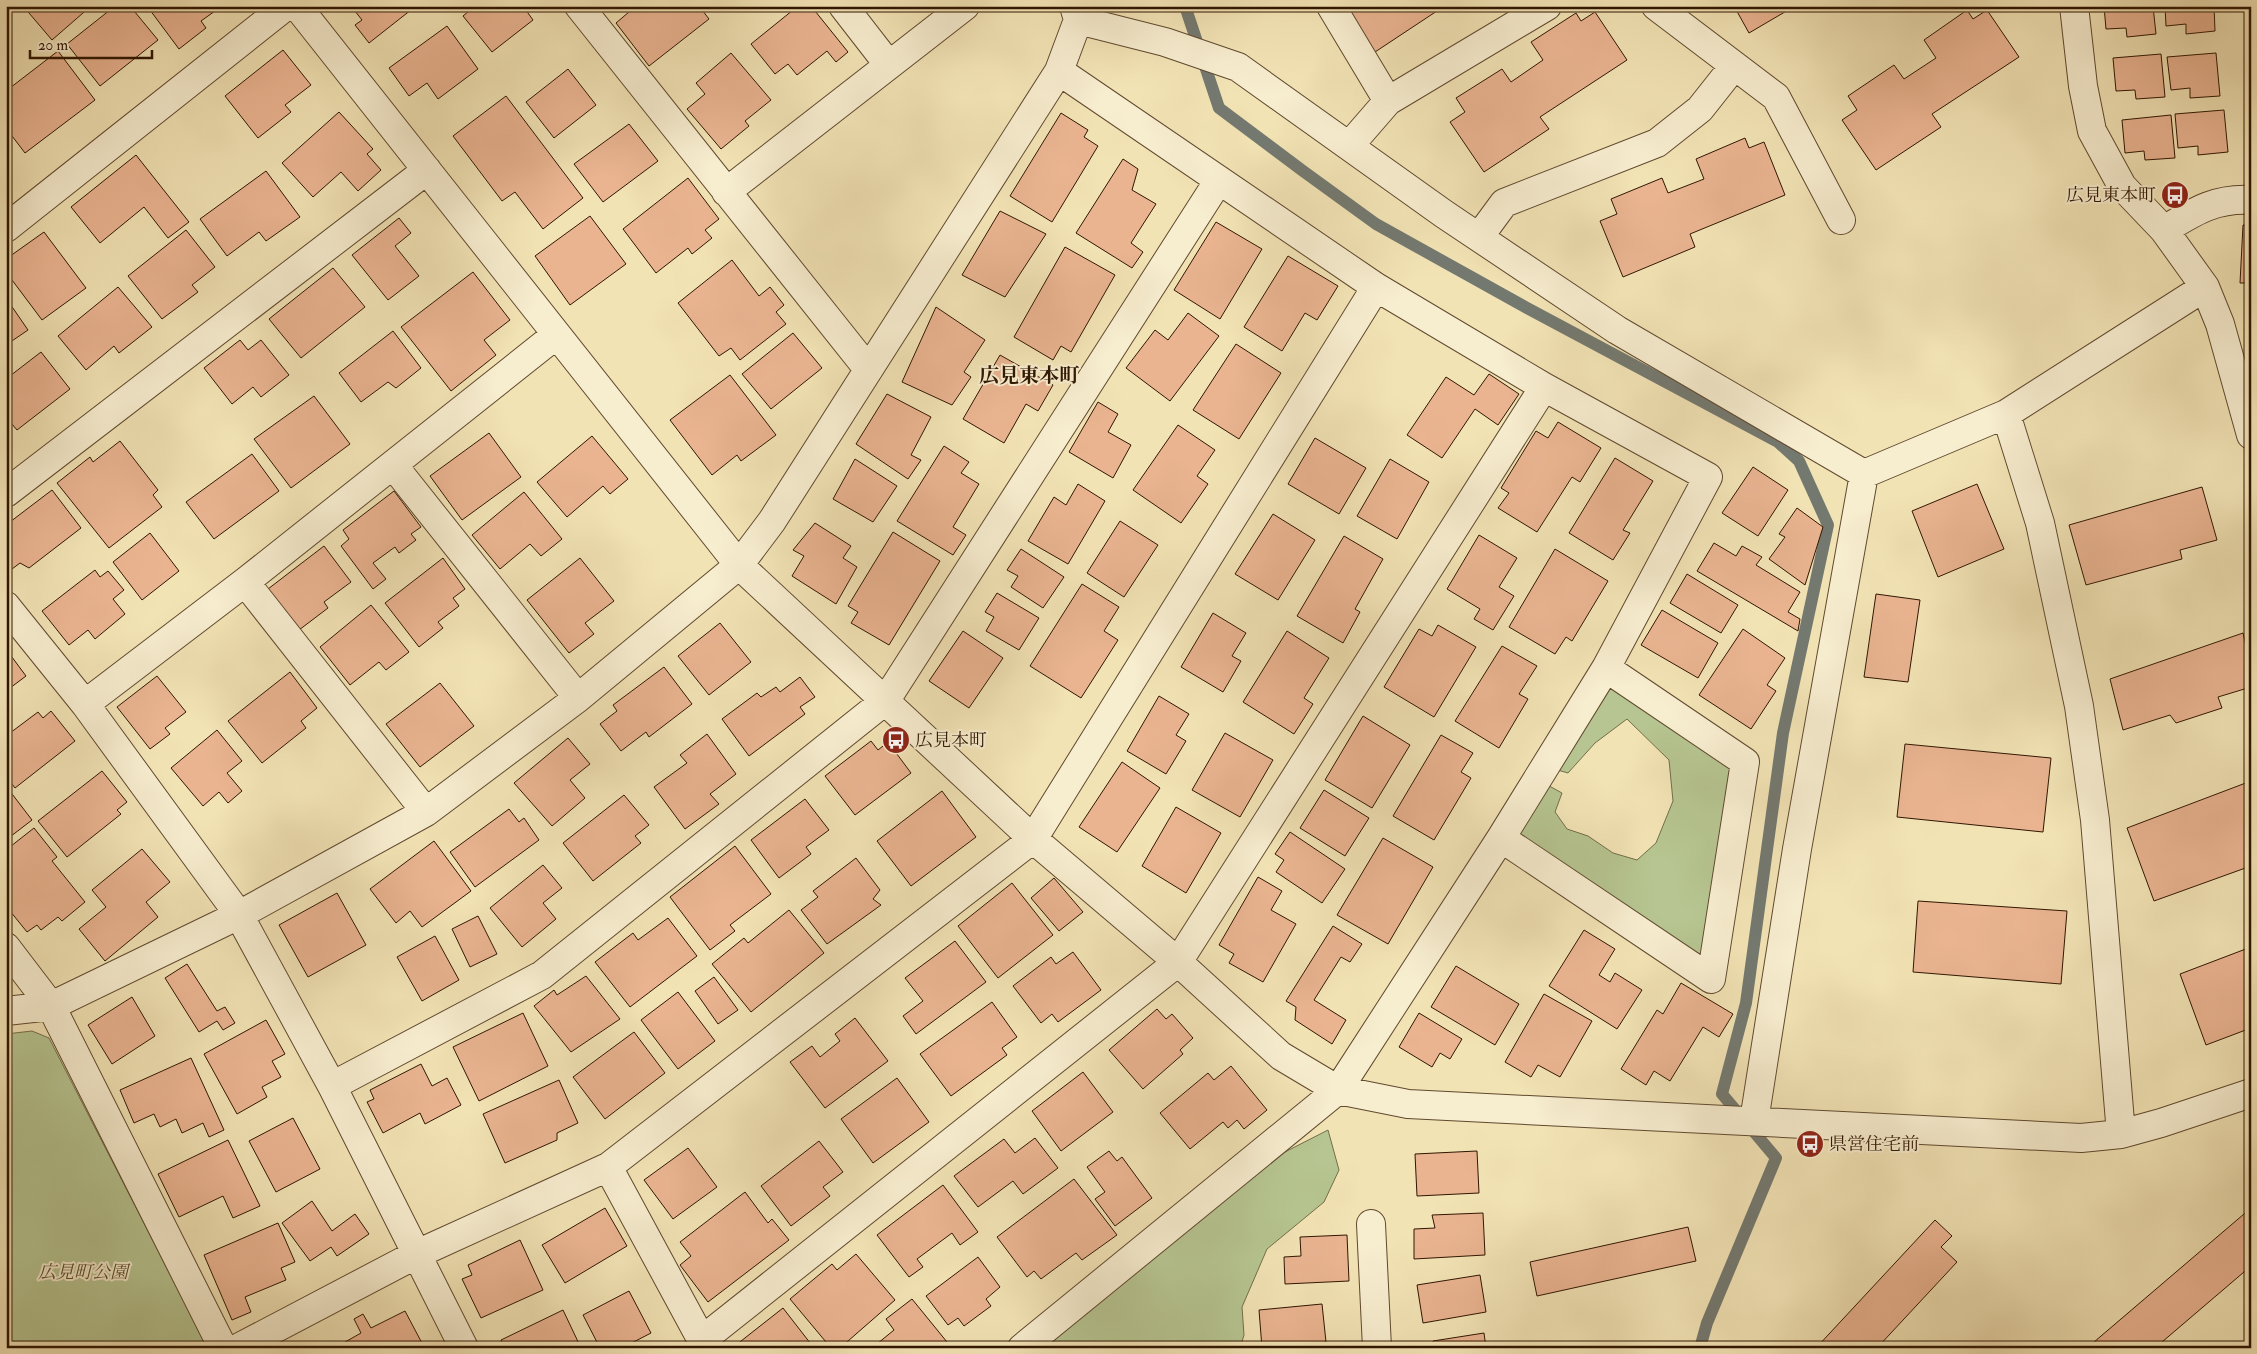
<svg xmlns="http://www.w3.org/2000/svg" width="2257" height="1354" font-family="'IM FELL Double Pica','Noto Serif JP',serif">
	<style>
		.green { fill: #b6c591; stroke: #736e49 }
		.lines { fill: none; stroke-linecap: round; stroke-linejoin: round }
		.stream { stroke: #747970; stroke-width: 12 }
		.building { fill: #eab491; stroke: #301601 }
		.minor-casing { stroke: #60492e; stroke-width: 30 }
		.minor { stroke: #f7edcf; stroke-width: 28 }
		.labels { text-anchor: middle; stroke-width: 4; stroke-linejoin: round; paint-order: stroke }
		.poi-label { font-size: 18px; fill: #301601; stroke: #f7edcf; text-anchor: start }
		.park-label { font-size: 18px; font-style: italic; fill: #584b2c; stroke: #f7edcf }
		.quarter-label { font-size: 20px; font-weight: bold; fill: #301601; stroke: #f7edcf }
	</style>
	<rect width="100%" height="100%" fill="#f2e3b5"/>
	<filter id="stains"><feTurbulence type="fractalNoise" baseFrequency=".004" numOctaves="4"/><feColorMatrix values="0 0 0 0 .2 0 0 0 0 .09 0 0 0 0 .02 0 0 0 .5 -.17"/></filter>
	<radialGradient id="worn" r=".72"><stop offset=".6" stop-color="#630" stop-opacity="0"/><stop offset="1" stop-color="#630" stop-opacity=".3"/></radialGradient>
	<!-- green -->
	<path class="green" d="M1607,675L1733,767L1707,959L1511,835L1542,782L1562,793L1555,812L1567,829L1588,836L1613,853L1637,860L1656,843L1673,801L1669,760L1627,719L1595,743L1568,773L1554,769Z
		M32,1031L49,1038L208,1348H6V1034Z
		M1328,1130L1339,1170L1324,1202L1267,1249L1242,1307L1244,1335L1240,1348H1040L1283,1153Z"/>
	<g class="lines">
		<!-- stream -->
		<path class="stream" d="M1185,6L1219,108L1303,171L1376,224L1527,308L1778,442L1799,461L1828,525L1783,733L1746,1003L1722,1094L1776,1158L1707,1323L1700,1348"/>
	</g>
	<!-- building -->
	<path class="building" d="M23,6H91L52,40Z
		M115,6H130L158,40L100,86L67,44Z
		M147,6H211L215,11L201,21L206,28L179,49Z
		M351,6H416L369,43L355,25L362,20Z
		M475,6H523L533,20L492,52L463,16Z
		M636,6H699L709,19L649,66L616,23Z
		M798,6H811L848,52L836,62L827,51L797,75L788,64L775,74L751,44Z
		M1345,6H1439L1440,9L1375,52Z
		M1734,6H1795L1749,33Z
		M2104,6H2153L2156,34L2127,37L2126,28L2106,29Z
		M2165,6H2214L2215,31L2186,34V24L2166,26Z
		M1967,10L1973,19L1987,10L2019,57L1932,114L1941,127L1876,170L1842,120L1857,110L1848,96L1894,65L1904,79L1936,58L1924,40Z
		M1595,12L1627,60L1540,117L1549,129L1484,172L1450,122L1465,112L1456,98L1502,69L1511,82L1543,60L1531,42L1576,13L1581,21Z
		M447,26L478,69L438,99L427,83L409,96L389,68Z
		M283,50L311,85L285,105L291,112L258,138L225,96Z
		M58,51L95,100L25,153L6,128V91Z
		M731,53L771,100L745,121L749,126L721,149L687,109L705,94L696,83Z
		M2216,53L2220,96L2190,98V88L2171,90L2167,57Z
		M2161,54L2165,97L2136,99L2135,90L2116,91L2113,58Z
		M568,69L596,105L554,138L526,102Z
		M506,96L583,198L543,229L515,192L502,201L453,136Z
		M2224,110L2228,152L2198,155V146L2178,148L2175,114Z
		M339,112L373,149L367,154L381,170L358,191L341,172L313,197L282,163Z
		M1061,113L1088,130L1084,137L1098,146L1052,222L1010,196Z
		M2171,115L2175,158L2145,160L2144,151L2125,153L2122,120Z
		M629,124L658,161L603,202L574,164Z
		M1745,138L1749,148L1764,142L1785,195L1690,234L1695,247L1623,277L1600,221L1617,214L1611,199L1662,178L1668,193L1704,179L1696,159Z
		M136,155L189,222L168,238L144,207L100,243L71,207Z
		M1123,159L1138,169L1132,190L1156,204L1131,243L1143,252L1132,268L1076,233Z
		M266,171L300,217L266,241L259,232L227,256L200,219Z
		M688,178L719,219L705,230L712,238L692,254L688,248L656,273L623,229Z
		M1000,211L1046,234L1005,297L962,275Z
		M590,216L626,264L570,305L535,256Z
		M399,218L411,233L395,246L419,276L388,300L352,255Z
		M1216,222L1262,249L1220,319L1174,290Z
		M2243,225H2251V283H2240Z
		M186,230L215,267L192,285L198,292L162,319L128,276Z
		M44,232L86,288L42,320L6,272V259Z
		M1065,247L1115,275L1071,352L1061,346L1053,360L1014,337Z
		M1288,256L1338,286L1317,320L1305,313L1282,351L1244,327Z
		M732,260L759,296L770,287L784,305L776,312L786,324L740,360L731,348L719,356L678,303Z
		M333,268L365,307L301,358L269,319Z
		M473,272L510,320L484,340L496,355L451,391L401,327Z
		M118,287L152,327L119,353L114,346L86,370L58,336Z
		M6,298L28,330L6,345Z
		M936,307L985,340L964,372L971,377L952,405L902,382Z
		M1188,313L1219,336L1170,401L1126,368L1155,330L1168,340Z
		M2251,326V339L2247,327Z
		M393,331L421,368L396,388L388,382L361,402L339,373Z
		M793,333L822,368L771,409L742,374Z
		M240,340L248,350L261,340L289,375L261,397L253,387L232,404L204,368Z
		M1236,344L1281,373L1239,439L1193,410Z
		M41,352L70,389L17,430L6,417V379Z
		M1000,355L1053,385L1038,411L1026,404L1004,443L963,419Z
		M1489,374L1519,394L1498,425L1475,409L1442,458L1407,435L1446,377L1474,395Z
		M730,375L776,435L741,461L737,455L712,475L670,420Z
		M887,394L931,417L911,455L921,460L908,479L856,444Z
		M314,396L350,444L291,488L254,439Z
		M1098,402L1118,414L1108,432L1131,445L1113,478L1069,452Z
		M1558,422L1601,448L1580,482L1572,477L1537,532L1498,508L1509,493L1501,488L1536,431L1548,438Z
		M1178,425L1215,450L1197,476L1208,484L1181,523L1133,490Z
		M489,433L521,477L462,520L430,476Z
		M592,436L628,479L610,494L603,486L567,517L537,482Z
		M1315,438L1366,468L1339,514L1288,484Z
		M120,441L158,490L153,495L162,507L109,548L57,483L90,457L93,462Z
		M6,442L12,449L6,453Z
		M944,446L969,462L961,473L979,484L953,527L966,535L953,555L897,521Z
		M252,454L279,491L214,539L186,502Z
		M1615,458L1653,481L1623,530L1630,533L1613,560L1569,533Z
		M855,459L897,486L873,522L833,499Z
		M1390,459L1429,482L1397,539L1357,516Z
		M1753,467L1788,490L1758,536L1722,513Z
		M1078,484L1105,501L1068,564L1028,541L1054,497L1066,505Z
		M1977,484L2004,549L1938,577L1912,511Z
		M2202,487L2217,540L2180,550L2182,559L2086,585L2069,525Z
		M52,490L81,528L29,568L20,563L12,569L6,563V525Z
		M394,491L421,527L411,534L416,540L399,553L395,547L373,563L386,579L373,589L341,546L349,539L343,530Z
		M524,492L562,539L541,556L530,544L500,569L472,535Z
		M1797,508L1823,527L1805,585L1769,559L1785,537L1779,534Z
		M1273,514L1315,540L1278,600L1235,574Z
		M1120,521L1158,545L1124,597L1087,573Z
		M815,523L851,546L843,558L857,567L836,604L792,576L804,556L793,550Z
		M893,532L940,561L889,645L851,623L858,612L848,606Z
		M150,533L179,571L142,600L113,562Z
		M1479,535L1517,558L1499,587L1514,596L1493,630L1474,619L1480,609L1447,589Z
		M1344,536L1383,559L1355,609L1360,612L1343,643L1297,616Z
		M1714,543L1736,556L1742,546L1762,557L1756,565L1800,592L1788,612L1800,619L1798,631L1697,571Z
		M324,546L351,582L324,602L328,608L299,630L268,589Z
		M1021,549L1064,577L1043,608L1011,587L1018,576L1007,570Z
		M1555,549L1608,581L1572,641L1566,637L1555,654L1509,627Z
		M443,558L465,589L453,598L459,606L438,622L443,628L419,647L385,603Z
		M580,558L614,601L585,623L594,634L569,653L527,600Z
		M95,570L100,577L108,571L124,590L113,599L125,614L95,639L88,630L69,645L42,611Z
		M1687,574L1738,605L1721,633L1670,603Z
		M1082,584L1119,607L1104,631L1118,640L1081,698L1030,666Z
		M997,593L1039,618L1019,650L986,631L994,617L985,612Z
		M1876,594L1920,600L1908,682L1864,677Z
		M371,605L409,652L386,670L379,662L350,685L320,647Z
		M1662,610L1718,643L1698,678L1641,645Z
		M1213,613L1246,633L1232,656L1241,661L1223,692L1181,667Z
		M720,623L751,662L709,695L678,656Z
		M1438,625L1476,647L1434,717L1384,687L1419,629L1432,636Z
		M1743,629L1785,658L1767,685L1776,691L1751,729L1699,695Z
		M963,631L1003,658L969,708L929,681Z
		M1287,631L1329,658L1304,698L1313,704L1294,734L1243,702Z
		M2243,633L2251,667V687L2218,697L2222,708L2176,723L2170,715L2123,730L2110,679Z
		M1502,646L1537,666L1519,694L1528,699L1499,748L1455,721Z
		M6,649L26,676L6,691Z
		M664,667L692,704L649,737L646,732L621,751L600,724L617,711L613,705Z
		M290,672L317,708L301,721L306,728L262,763L228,721Z
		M157,676L186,712L165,728L170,734L150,749L117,707Z
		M800,677L815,697L800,707L805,714L749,756L722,719L757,693L761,697L776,687L780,692Z
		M440,683L474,726L420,767L386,724Z
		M1159,696L1189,714L1176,735L1186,741L1166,774L1127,751Z
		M51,711L75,741L15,788L6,776V736L38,712L43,718Z
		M1363,716L1410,745L1372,808L1325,780Z
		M217,730L242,761L227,773L242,791L228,803L219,792L203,806L171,768Z
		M1225,733L1273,760L1240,817L1192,790Z
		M707,734L736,774L710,794L719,804L685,829L654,787L687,763L680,755Z
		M1441,735L1473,753L1461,772L1471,778L1434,840L1393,816Z
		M568,738L590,764L570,780L585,798L552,826L514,783Z
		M871,741L878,750L888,742L911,773L855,815L825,776Z
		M1905,744L2051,758L2043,832L1897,817Z
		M1122,762L1160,788L1117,852L1079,827Z
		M102,771L127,802L117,810L121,814L67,857L38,821Z
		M2251,781V866L2154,901L2127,828Z
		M6,786L32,820L6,840Z
		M1324,790L1369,818L1345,856L1300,828Z
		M942,791L976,837L911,886L877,841Z
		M624,795L649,825L635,836L641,843L593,881L563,843Z
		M805,799L829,830L806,847L811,854L779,878L751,840Z
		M1176,807L1221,833L1186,893L1142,866Z
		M509,809L519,822L524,818L539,840L475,887L450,852Z
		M34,828L57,857L52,861L85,902L62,921L58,917L41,930L37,925L27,932L6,906V850Z
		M1290,832L1345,869L1322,903L1276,872L1284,860L1275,854Z
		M1383,838L1433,867L1388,944L1337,915Z
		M434,841L471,891L422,927L410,911L396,923L370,889Z
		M735,846L771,894L730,925L735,931L710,950L670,897Z
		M142,849L170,882L146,902L158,917L105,961L79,929L106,907L92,890Z
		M856,858L880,890L873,899L881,905L827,944L801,910L818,897L813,891Z
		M543,865L562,888L543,903L556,919L522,947L490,908Z
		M1258,877L1282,891L1271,910L1296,924L1263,982L1229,963L1234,954L1219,945Z
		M1054,878L1083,912L1059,931L1031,898Z
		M1012,883L1053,935L998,978L958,926Z
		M337,893L366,945L308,977L279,925Z
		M1918,901L2067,911L2061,984L1913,972Z
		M789,910L824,953L751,1012L712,964L744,938L748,943Z
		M478,916L497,954L470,967L452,929Z
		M668,918L697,956L630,1007L595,962L633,933L638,940Z
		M1333,926L1362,944L1350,962L1341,957L1314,1000L1346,1020L1332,1044L1295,1020L1296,1007L1286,1001Z
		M1584,930L1615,949L1599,975L1610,982L1615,973L1642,990L1617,1029L1549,986Z
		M435,936L459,980L422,1001L397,957Z
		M955,941L986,982L916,1034L903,1016L923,1001L905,978Z
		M2251,947V1028L2206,1045L2180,974Z
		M1073,952L1101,990L1058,1022L1052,1014L1041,1023L1013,986L1051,957L1056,964Z
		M187,964L217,1011L225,1007L235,1023L223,1030L217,1021L199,1032L165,978Z
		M1456,966L1519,1004L1495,1045L1431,1007Z
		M586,976L620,1019L571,1052L534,1006L554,990L557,995Z
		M714,977L738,1010L718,1024L695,991Z
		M1681,983L1733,1014L1719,1037L1703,1027L1670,1081L1654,1071L1646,1085L1621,1069L1657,1010L1663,1014Z
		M678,992L715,1041L678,1069L641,1020Z
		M1544,994L1592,1021L1560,1077L1538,1065L1531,1077L1505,1062Z
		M132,997L155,1036L112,1064L88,1025Z
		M992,1002L1017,1037L1002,1048L1007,1055L951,1096L920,1054Z
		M1157,1009L1166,1019L1172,1014L1193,1038L1180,1050L1183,1054L1143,1089L1109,1050Z
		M523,1013L548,1066L479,1101L453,1047Z
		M1419,1013L1462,1039L1450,1059L1440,1053L1432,1067L1399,1047Z
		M855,1018L888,1061L825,1108L790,1062L812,1046L820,1057L840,1041L835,1034Z
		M266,1020L285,1054L272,1061L281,1077L262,1087L267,1097L237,1114L204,1054Z
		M634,1032L665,1073L605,1119L573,1077Z
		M191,1058L224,1130L209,1137L203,1123L182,1133L176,1119L160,1127L154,1114L134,1123L120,1090Z
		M421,1064L432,1086L447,1078L461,1105L425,1124L420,1113L383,1133L367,1102L374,1099L370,1090Z
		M1231,1066L1267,1110L1244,1129L1237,1120L1228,1128L1223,1122L1190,1149L1160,1113L1208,1073L1214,1080Z
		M1083,1072L1113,1112L1061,1151L1032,1111Z
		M897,1078L929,1122L873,1163L841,1119Z
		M559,1080L578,1123L557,1133V1140L505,1163L483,1114Z
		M293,1118L320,1169L276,1192L249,1141Z
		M1035,1138L1058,1168L1023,1194L1013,1181L978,1207L954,1176L1004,1139L1015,1153Z
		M228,1140L260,1206L233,1218L223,1196L179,1217L158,1174Z
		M819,1141L843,1172L823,1187L830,1196L791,1226L761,1186Z
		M688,1148L717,1187L673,1219L644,1180Z
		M1109,1151L1117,1161L1122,1157L1152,1198L1115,1226L1095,1199L1105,1192L1087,1167Z
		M1477,1151L1479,1193L1417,1196L1415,1154Z
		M1074,1179L1117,1235L1082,1260L1076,1253L1041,1279L1034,1271L1027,1277L997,1237Z
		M943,1185L978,1232L960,1245L952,1233L917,1259L923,1267L909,1277L877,1235Z
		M745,1192L768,1223L772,1219L789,1240L708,1302L680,1265L691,1256L680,1242Z
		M312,1201L332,1231L355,1214L369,1234L337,1256L331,1247L310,1261L282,1223Z
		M605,1208L627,1246L565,1283L542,1245Z
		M2251,1208V1266L2155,1348H2087Z
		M1483,1213L1485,1255L1414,1259V1229L1435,1228L1432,1215Z
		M1935,1220L1952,1236L1941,1247L1957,1262L1877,1348H1816Z
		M278,1223L295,1262L281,1268L286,1280L245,1297L251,1312L232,1320L204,1255Z
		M1688,1227L1696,1261L1537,1296L1530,1262Z
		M1347,1235L1349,1281L1285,1284L1284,1257L1301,1256L1300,1237Z
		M520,1240L543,1290L481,1318L462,1279L472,1275L468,1265Z
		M856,1254L895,1300L840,1348H831L790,1299L832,1264L837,1270Z
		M978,1257L1000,1287L986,1299L991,1306L964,1326L958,1318L948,1325L926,1296Z
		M1480,1275L1486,1312L1423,1323L1417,1285Z
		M629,1291L651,1333L622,1348H600L583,1315Z
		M912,1299L947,1342L940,1348H872L894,1330L886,1319Z
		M1322,1304L1326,1342L1262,1348L1259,1310Z
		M783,1308L814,1348H739L736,1345Z
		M563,1310L581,1348H504L501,1340Z
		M405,1311L423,1345L418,1348H339L338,1346L361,1333L354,1319L363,1314L371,1328Z
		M1484,1333L1486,1348H1434L1433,1341Z"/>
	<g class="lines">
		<!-- minor casing -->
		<g class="minor-casing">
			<path id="minor" d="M297,6L739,565L1033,839L1178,962L1281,1056L1338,1090L1408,1104L2081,1138L2121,1134L2161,1123L2251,1093
				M579,6L868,369
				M843,6L888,64
				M1331,6L1388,101L1547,6
				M1656,6L1776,97L1841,220
				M2074,6L2083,86L2092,131L2122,186L2164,230L2205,287L2220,324L2251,435
				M1078,20L1165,42L1238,67L1444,214L1617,330L1864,474
				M1349,146L1388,101
				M726,192L965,6
				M6,228L286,6
				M2164,230C2194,212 2214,198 2251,200
				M1479,237L1504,203L1657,143L1700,109L1734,66
				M2006,414L2040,523L2079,706L2095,820L2121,1134
				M393,465L578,698
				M1864,474L2006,414L2205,287
				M6,493L427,170
				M245,582L426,812
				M6,606L85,704L239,915L332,1086L464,1348
				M85,704L245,582L556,335
				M1501,838L1711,979L1745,762L1606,668
				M6,947L51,1006L223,1348
				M6,1011L51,1006L239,915L426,812L578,698L739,565L772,521L1059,71L1078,20L1074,6
				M332,1086L542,975L886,700L1219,180
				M1754,1121L1797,849L1864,474
				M608,1167L706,1348
				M1371,1224L1377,1348
				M702,1340L1178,962L1544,387
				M238,1348L417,1254L608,1167L1033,839L1376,287
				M1022,1348L1338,1090L1501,838L1606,668L1708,477L1544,387L1376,287L1059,71"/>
		</g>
		<!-- minor -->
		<use href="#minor" class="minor"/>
	</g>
	<!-- icons -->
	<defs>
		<g id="bus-disc" transform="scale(1.4375)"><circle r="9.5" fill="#8f2418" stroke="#f7edcf"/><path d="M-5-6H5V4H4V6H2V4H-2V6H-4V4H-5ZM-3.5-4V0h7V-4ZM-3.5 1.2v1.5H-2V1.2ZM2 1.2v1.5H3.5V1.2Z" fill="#fff"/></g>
	</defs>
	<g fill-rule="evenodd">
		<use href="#bus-disc" x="2175" y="195"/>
		<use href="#bus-disc" x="896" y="740"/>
		<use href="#bus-disc" x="1810" y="1144"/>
	</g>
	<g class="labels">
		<!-- poi labels -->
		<g class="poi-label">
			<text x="2156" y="201" text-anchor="end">広見東本町</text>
			<text x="915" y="746">広見本町</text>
			<text x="1829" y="1150">県営住宅前</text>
		</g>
		<!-- park labels -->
		<g class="park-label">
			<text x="83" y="1278">広見町公園</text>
		</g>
		<!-- quarter labels -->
		<g class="quarter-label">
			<text x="1029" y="382">広見東本町</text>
		</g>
	</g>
	<!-- margin -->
	<rect width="2257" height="1354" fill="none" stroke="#f2e3b5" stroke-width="25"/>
	<rect x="8" y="8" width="2242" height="1339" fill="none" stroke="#301601" stroke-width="2.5"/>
	<rect x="12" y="12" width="2232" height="1329" fill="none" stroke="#301601"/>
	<!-- scale -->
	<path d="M30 50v8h122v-8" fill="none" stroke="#301601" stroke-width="2.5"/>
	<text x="38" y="50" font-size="15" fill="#301601" stroke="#f7edcf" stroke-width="4" paint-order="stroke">20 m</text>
	<rect width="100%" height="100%" filter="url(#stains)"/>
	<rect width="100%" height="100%" fill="url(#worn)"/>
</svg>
